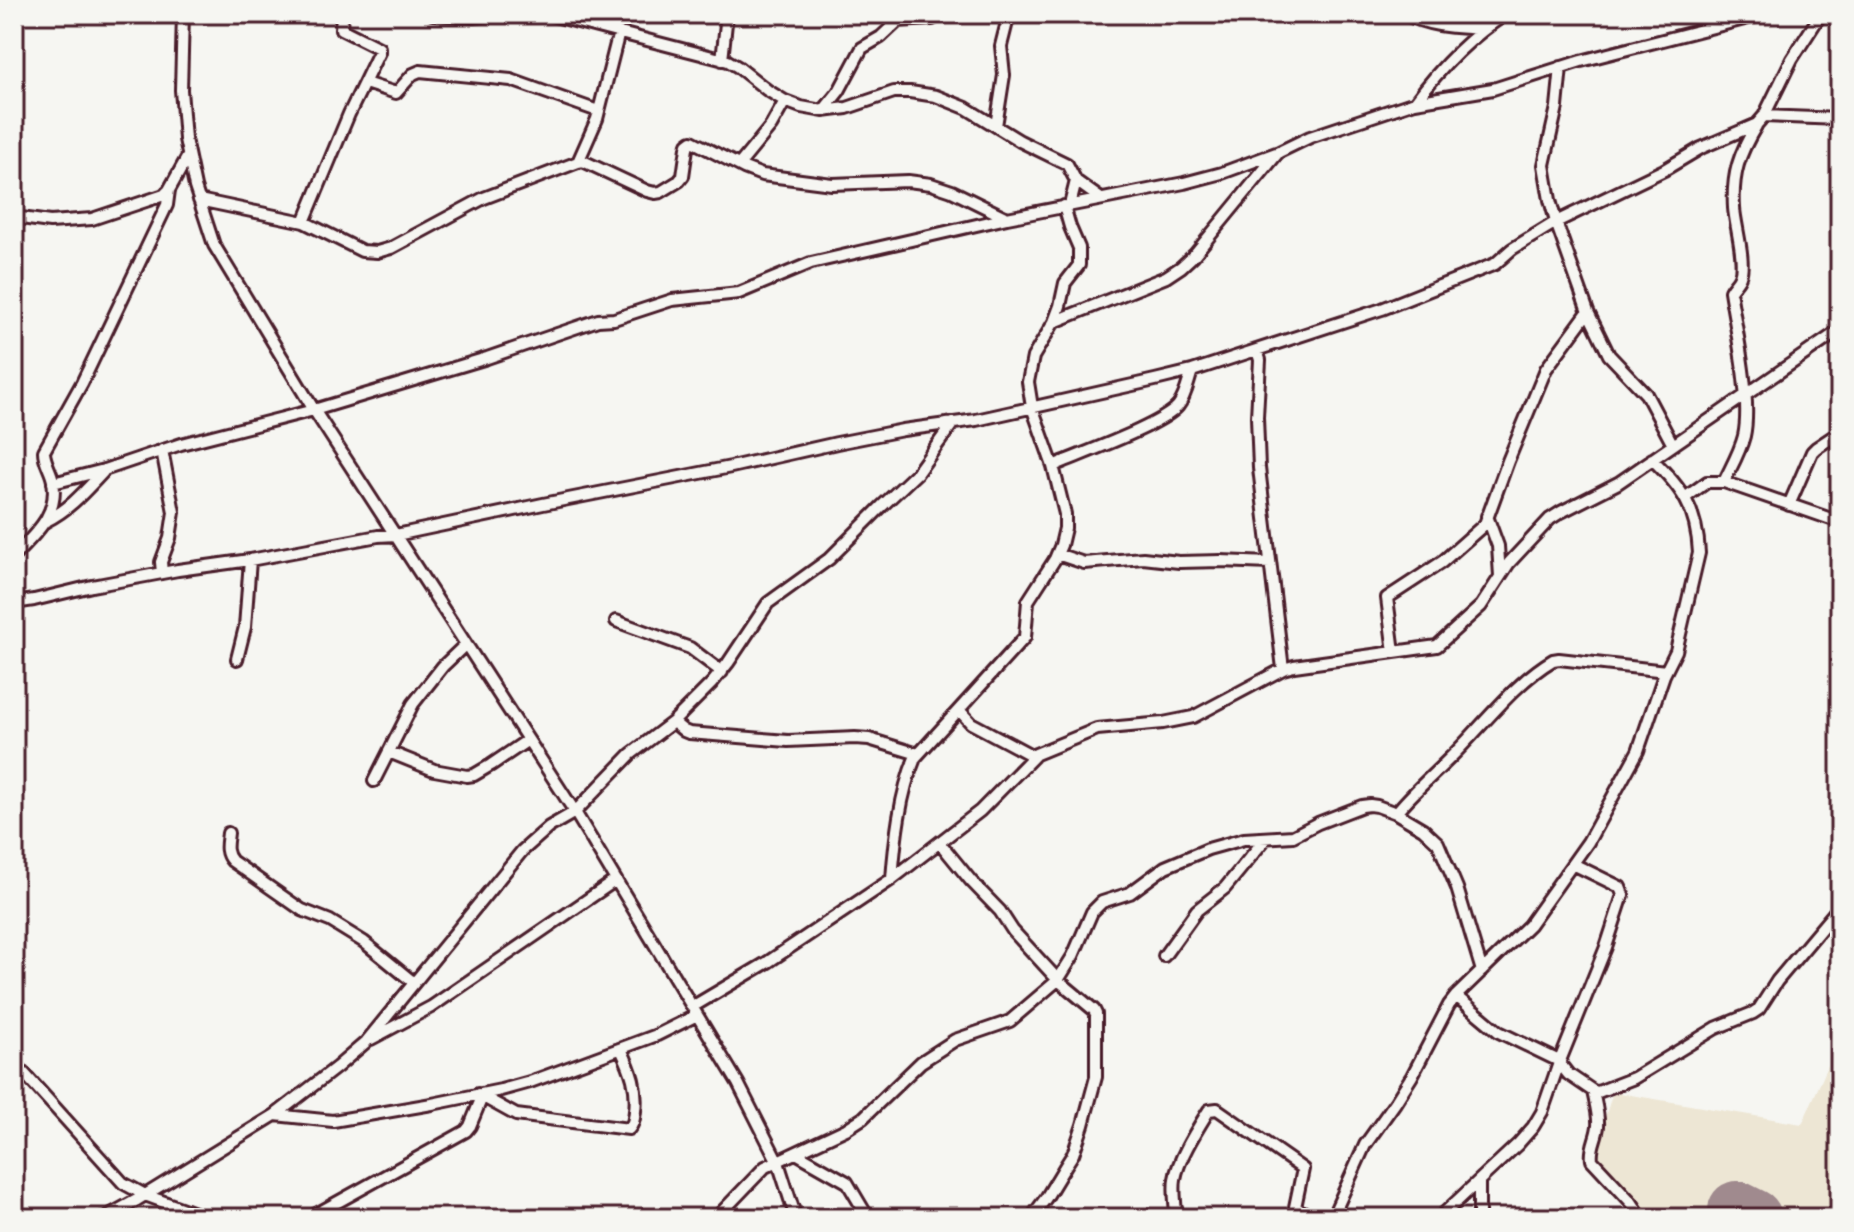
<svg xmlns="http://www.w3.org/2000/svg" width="1854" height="1232" font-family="Mali,sans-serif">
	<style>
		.built { fill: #ede6d4 }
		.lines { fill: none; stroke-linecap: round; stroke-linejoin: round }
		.runway { stroke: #a08a8e; stroke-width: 58 }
		.street-casing { stroke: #4a1f2b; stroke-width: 16 }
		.street { stroke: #f6f6f2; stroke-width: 10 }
	</style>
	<rect width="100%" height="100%" fill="#f6f6f2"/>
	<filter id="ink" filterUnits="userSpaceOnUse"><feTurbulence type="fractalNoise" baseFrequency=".0125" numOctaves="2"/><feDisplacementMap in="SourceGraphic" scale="16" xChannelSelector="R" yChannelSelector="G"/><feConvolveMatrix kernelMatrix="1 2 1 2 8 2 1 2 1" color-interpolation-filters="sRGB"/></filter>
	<g filter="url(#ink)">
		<!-- built -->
		<path class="built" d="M1840,915V990L1829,930Z
			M1840,1039V1218H1646L1639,1205L1593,1156L1613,1092L1802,1124Z"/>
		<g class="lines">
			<!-- runway -->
			<path class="runway" d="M1737,1210L1753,1218"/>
			<!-- street casing -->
			<g class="street-casing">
				<path id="street" d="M183,14L181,90L185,139L195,187L214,245L314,410L575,812L738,1083L778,1162L796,1218
					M433,14L473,17L501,14
					M547,14L728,61L738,67L767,90L785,101L801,107L823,111L847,108L894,92H910L936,96L966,108L1020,141L1067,164L1076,181L1101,199
					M1405,14C1430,27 1455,27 1482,29
					M1506,14C1470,37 1440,68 1415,102L1493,89L1581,61L1764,14
					M722,60L727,14
					M1561,67L1557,107L1544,165L1550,200L1556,222L1588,312L1609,355L1646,394L1673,445
					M365,83L396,93L413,74L420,71L511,80L598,111
					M823,111L839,91L862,48L881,37L898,21L932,19L942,14
					M1764,116L1840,119
					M996,126L1004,75L1001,46L1009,14
					M578,162L597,119L619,32
					M739,165L771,126L785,101
					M199,200L304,222L362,251L377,252L391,248L484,198L578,162L583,161L647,191L655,193L661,192L679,181L683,176L687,148L688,144L692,141L744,168L762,175L832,184L908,181L931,184L952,191L1007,218
					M1070,205L1076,181
					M14,217L50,222L92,219L164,195L169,190L188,156
					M304,222L349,114L379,52V48L341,29L342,14
					M1054,322L1166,277L1181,267L1194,255L1277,154
					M1257,350L1260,360L1257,417L1259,468L1283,669
					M162,450L174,512L170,538L161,562L162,573
					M1053,466C1080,454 1161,426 1178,406C1186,396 1188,382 1192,371
					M1724,482C1731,467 1740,452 1744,436C1752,400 1736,329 1730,291C1733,285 1738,282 1740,276C1746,261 1735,225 1734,208C1732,174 1739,154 1756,126
					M53,483L104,470L181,444L314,410L487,358L598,320L614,319L672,300L739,293L811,263L1007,218L1184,183L1222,173L1279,152L1310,137L1415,102
					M1686,497L1707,482H1724L1831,519
					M1789,505L1812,452L1816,448L1840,432
					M1487,516L1498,546L1500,576
					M46,521C70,509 85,491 103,472
					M1057,554L1084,563L1143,558L1179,562L1221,561L1270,563
					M14,556C35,534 59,515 53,481C51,470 44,462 44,451L82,383L167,205L169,190
					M14,603L34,600L92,586L178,570L250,560L378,536L396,535L543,504L731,467L837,443L903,430L976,420L1155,380L1192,371L1382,309L1495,264L1512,249L1556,222L1664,170L1701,148L1757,124L1764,116L1792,59L1821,14
					M616,621L690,648L722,672
					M1394,652L1387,598L1442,562L1485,524L1508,461L1546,369L1588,312
					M237,659L245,627L250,560
					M959,710L971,723L1033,756
					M673,722L684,731L689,733L788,741L855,738L869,739L918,754
					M389,752L434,770L467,776L474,775L491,765L528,740
					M374,781L413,704L443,666L466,644
					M1396,813C1412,793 1431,777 1449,759C1482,727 1514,683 1553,660L1559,659L1666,671
					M228,833C227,843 224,852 232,861L302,910L330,921L364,942L413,982
					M940,843L971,881L1000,911L1013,931L1058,980L1094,1010L1096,1014V1077L1083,1125L1073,1154L1066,1165L1046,1198L1031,1218
					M892,879C895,840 900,794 915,758L1025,637L1028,601L1055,559L1061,545L1065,528V514L1053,466L1032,407L1028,382L1033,357L1054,322L1060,306L1065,283L1079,265V248L1070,227L1064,206
					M1164,956L1197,910L1225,888L1266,838
					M1456,996L1499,1032L1557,1060L1568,1074L1593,1091L1598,1092L1634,1078L1716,1028L1753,1013L1759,1009L1777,981L1840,906
					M692,1007L768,962L892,879L980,811L1036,754L1097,729L1163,723L1193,717L1283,669L1294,666L1437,646L1481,606L1509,563L1550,519L1561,512L1618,483L1840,330
					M371,1039L431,1007L616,880
					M14,1062L123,1183L145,1195L208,1218
					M1593,1091C1595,1102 1599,1115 1598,1126C1597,1138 1590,1147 1592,1160L1632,1203L1642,1218
					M478,1094L516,1115L629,1129C634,1123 634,1119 635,1111C638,1088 631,1070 621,1049
					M275,1115L333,1121L432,1104L501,1090L530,1082L657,1035L697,1015
					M796,1153L847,1182L866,1214L876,1218
					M104,1218L137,1200L275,1115L337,1067L366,1042L522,851L549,827L575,812L631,754L673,722L712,683L728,663L768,603L829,559L882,506L917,473L953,423
					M309,1218L466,1131L470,1126L482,1097
					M716,1218L765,1167L846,1129L863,1118L921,1062L955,1040L1010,1021L1058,980L1073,956L1092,912L1102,902L1130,893L1165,867L1208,849L1244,839L1293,836L1318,823L1362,806L1370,805L1377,806L1396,813L1423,829L1438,843L1457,888L1482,971
					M1176,1218C1176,1205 1173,1192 1175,1179C1178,1159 1198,1128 1209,1110L1217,1109L1303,1169L1295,1207L1313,1218
					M1332,1218L1365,1145L1395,1103L1412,1076L1449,1005L1456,996L1529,925L1588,842L1638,751L1664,675L1676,651L1699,553C1697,509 1682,488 1652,459
					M1439,1218L1518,1144L1533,1127L1542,1112L1559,1063L1606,947L1623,895L1620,887L1573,864
					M1479,1218V1181"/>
			</g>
			<!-- street -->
			<use href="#street" class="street"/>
		</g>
	</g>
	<!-- margin -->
	<rect width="1854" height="1232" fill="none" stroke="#f6f6f2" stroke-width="48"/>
	<rect x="24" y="24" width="1806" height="1184" fill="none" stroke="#4a1f2b" stroke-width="3" filter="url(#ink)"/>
</svg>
